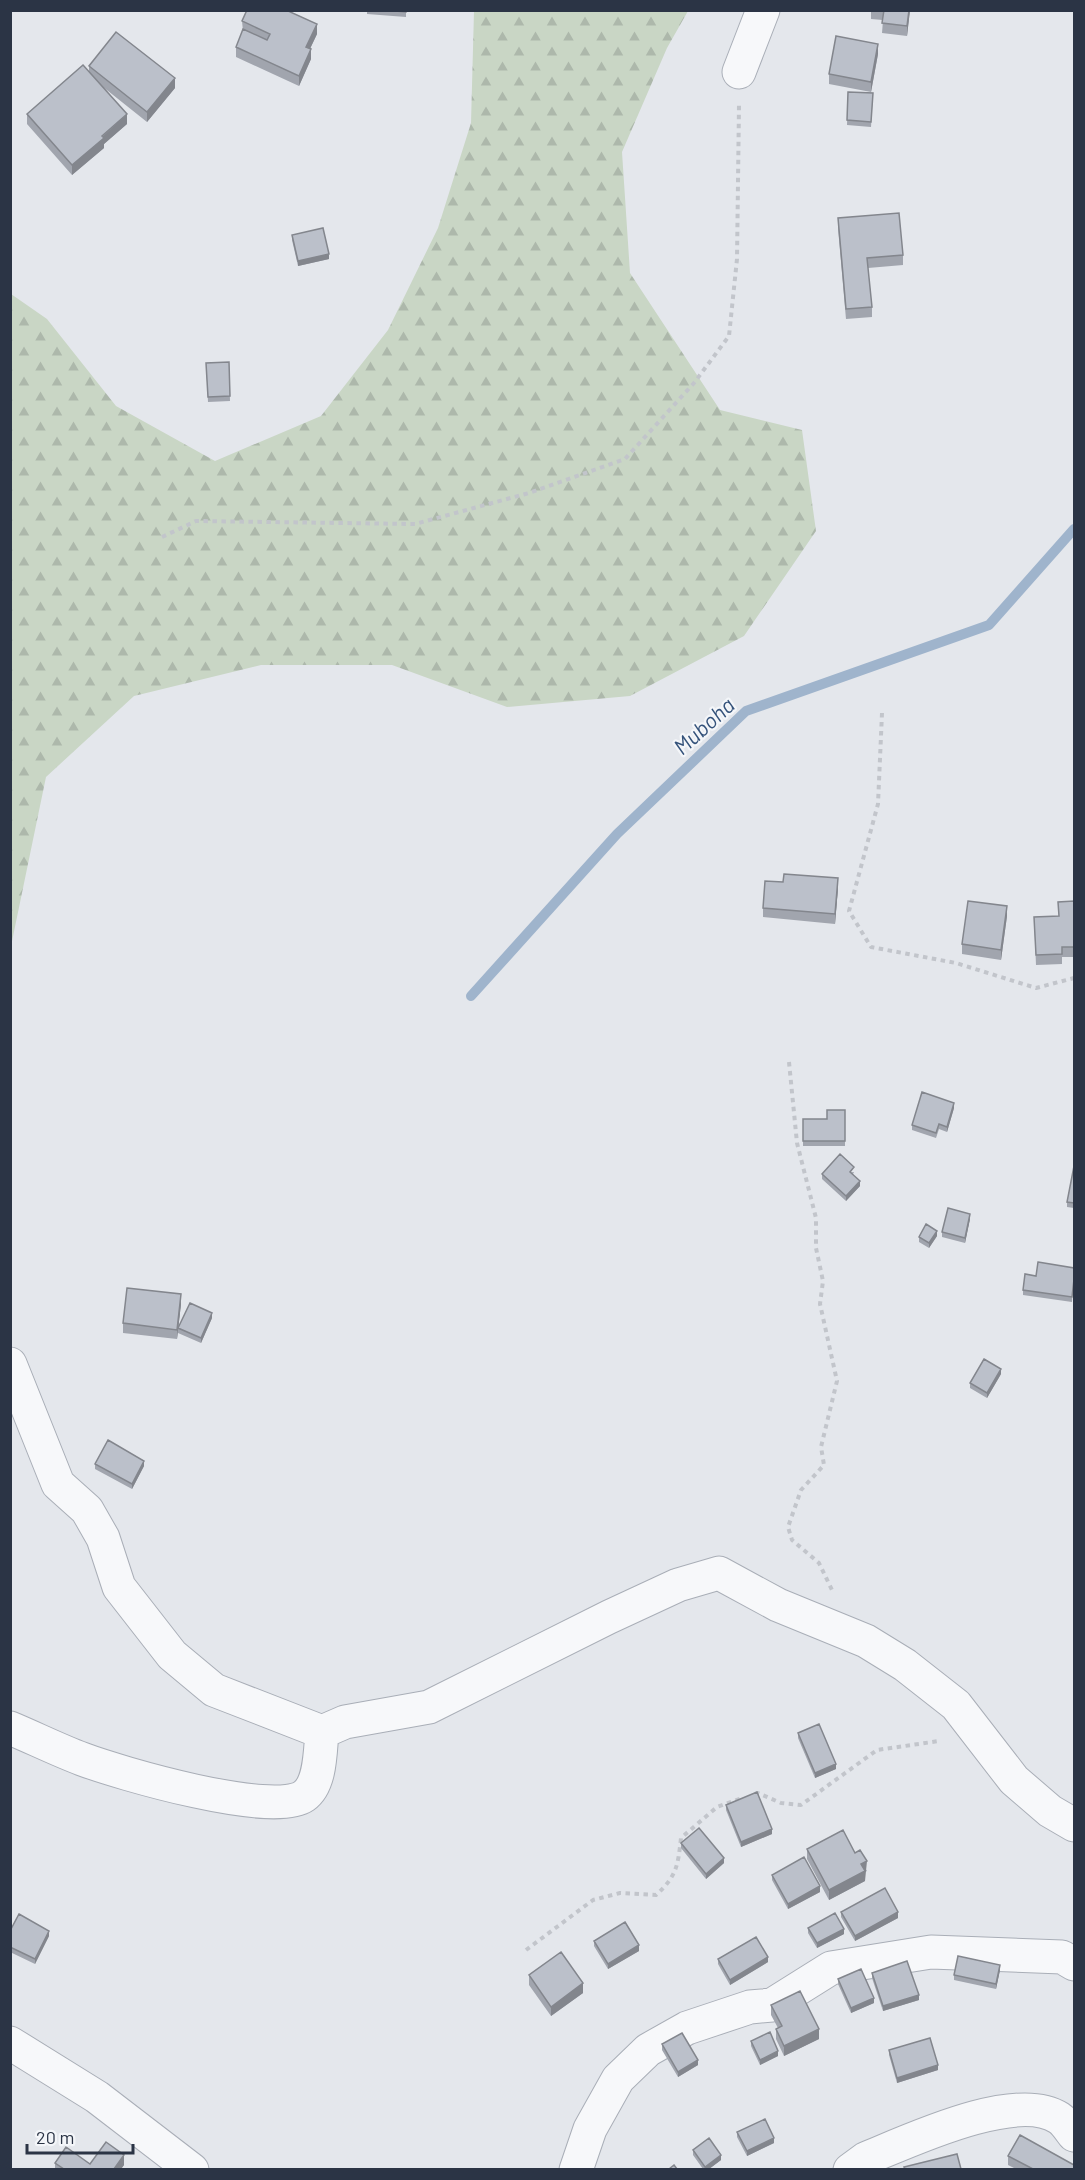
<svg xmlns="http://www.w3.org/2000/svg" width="1085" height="2180" font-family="Barlow,sans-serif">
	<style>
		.forest { fill: url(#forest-firs) }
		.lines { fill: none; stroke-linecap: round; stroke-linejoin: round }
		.stream { stroke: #9fb4cc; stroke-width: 10 }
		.minor-casing { stroke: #a9aeb7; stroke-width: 35 }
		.path { stroke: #c2c5cb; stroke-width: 4; stroke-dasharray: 4.5 4.5; stroke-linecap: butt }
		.minor { stroke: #f7f8fa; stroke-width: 33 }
		.wall { fill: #a1a5ae }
		.shaded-wall { fill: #83868d }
		.building { fill: #bbc0ca; stroke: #83868d; stroke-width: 1.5 }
		.labels { text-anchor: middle; stroke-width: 4.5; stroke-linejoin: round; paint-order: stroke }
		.water-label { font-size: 22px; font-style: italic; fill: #34527a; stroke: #f4f6f9 }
	</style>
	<defs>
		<pattern id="forest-firs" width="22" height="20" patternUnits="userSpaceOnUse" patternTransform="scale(1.5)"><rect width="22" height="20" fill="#c9d6c5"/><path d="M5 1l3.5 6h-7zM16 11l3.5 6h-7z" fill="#adb8ab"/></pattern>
	</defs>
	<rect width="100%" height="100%" fill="#e4e7ec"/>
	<!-- forest -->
	<path class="forest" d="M474,11H688L667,48L622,152L630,273L720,410L802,430L816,531L744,636L630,696L507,707L392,665H261L134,696L46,777L11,946V294L47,319L116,406L215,461L321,416L388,330L438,228L471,123Z"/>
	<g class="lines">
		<!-- stream -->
		<path class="stream" d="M471,996L617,834L746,711L989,625L1074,529"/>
		<!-- minor casing -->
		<g class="minor-casing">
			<path id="minor" d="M739,72L763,10
				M10,1364L58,1484L87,1510L103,1538L119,1587L172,1655L214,1690L322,1732L345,1722L429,1707L609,1617L678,1585L719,1573L778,1605L866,1641L905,1665L956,1705L1014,1780L1050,1811L1074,1825
				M10,1728C34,1738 58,1750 82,1759C119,1773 273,1818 304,1796C321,1784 320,1751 322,1732
				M10,2043L97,2097L192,2170
				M576,2170L590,2129L618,2079L648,2050L687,2028L750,2007L772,2005L831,1968L931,1952L1062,1957L1074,1964
				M850,2170L865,2159C909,2141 1016,2090 1059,2118C1065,2122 1070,2130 1074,2135"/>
		</g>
		<!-- path -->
		<path class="path" d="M162,537L196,521L415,524L529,493L625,459L694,383L729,336L737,259L739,105
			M882,713L878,804L849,911L871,947L956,963L1036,988L1074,978
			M789,1062L797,1143L816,1218V1248L823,1281L820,1304L837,1381L821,1447L824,1465L801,1490L788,1527L792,1540L819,1563L832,1590
			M755,1794L758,1793L781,1803L801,1805L877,1750L939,1741
			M526,1950L593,1900L620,1893L656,1895C677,1876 678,1865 681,1838L717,1807L742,1798"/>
		<!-- minor -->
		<use href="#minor" class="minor"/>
	</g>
	<!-- wall -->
	<path class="wall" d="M367,10H406V17L367,14Z
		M871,10H910L907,36L882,33L883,20L871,19Z
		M242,21L317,34L310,49L311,59L299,86L236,57V47L243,31Z
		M878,54L871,92L829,84V74Z
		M89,66L175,88L147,122L103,87L127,124L104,144V148L72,175L27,124V114L89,71Z
		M848,92L873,93L871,127L847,125Z
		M838,218L903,255V265L868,268L872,307V317L846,319L838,228Z
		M292,235L329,259L298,266L292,240Z
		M229,362L230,401L208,402L206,363Z
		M783,882L838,888L835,924L763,917V908Z
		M1074,901V957H1062V964L1036,965L1034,917L1059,916L1058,902Z
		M1007,916L1001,960L962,954V944Z
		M954,1108L947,1132L939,1129L936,1138L912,1130V1125Z
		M845,1110V1146H803V1119H827Z
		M1074,1166V1208L1067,1207V1202Z
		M854,1172L853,1174L860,1186L846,1201L822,1179V1174Z
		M970,1219L965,1243L942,1237V1232Z
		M937,1236L929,1248L919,1242V1237Z
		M1074,1268L1072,1302L1023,1295V1290L1036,1276Z
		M181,1304L177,1339L123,1333V1323Z
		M212,1318L201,1343L178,1333V1328Z
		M1001,1374L987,1398L970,1388V1383Z
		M95,1464L144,1466L132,1489L95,1469Z
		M798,1733L836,1769L815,1778L798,1738Z
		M726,1805L772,1834L741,1847L726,1810Z
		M681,1843L724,1863L706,1879L681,1848Z
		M807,1849L855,1853L867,1871L865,1872V1881L829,1900L807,1859Z
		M772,1875L820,1892L788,1909L772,1880Z
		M841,1912L898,1918L855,1941L841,1917Z
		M808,1928L844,1934L817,1948L808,1933Z
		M10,1931L49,1936L35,1964L10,1952Z
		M594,1941L639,1951L608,1969L594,1946Z
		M718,1959L768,1962L730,1985L718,1964Z
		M1000,1970L996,1989L954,1980V1975Z
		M872,1973L919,2000L883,2011L872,1978Z
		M529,1975L583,1993L551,2016L529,1985Z
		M838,1979L874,2003L851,2013L838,1984Z
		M771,2005L819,2039L784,2056L776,2039V2029L778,2028L771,2015Z
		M751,2041L778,2056L760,2065L751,2046Z
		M662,2044L698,2065L678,2077L662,2050Z
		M889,2050L938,2070L897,2083L889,2055Z
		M737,2132L774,2143L747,2156L737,2137Z
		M693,2150L721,2160L709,2169H703L693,2155Z
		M1008,2156L1074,2169H1016L1008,2165Z
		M55,2163L90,2164L124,2165L121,2169H55Z"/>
	<!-- shaded-wall -->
	<path class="shaded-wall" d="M909,10H910L907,36V26Z
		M317,24V34L306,57V47Z
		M878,44V54L871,92V82Z
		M311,49V59L299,86V76Z
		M175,78V88L147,122V112Z
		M127,114V124L104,144V148L72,175V165Z
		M329,254V259L298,266V261Z
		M838,878V888L835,924V914Z
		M1007,906V916L1001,960V950Z
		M954,1103V1108L947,1132V1127Z
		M860,1181V1186L846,1201V1196Z
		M970,1214V1219L965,1243V1238Z
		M937,1231V1236L929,1248V1243Z
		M181,1294V1304L177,1339V1330Z
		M212,1313V1318L201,1343V1338Z
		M1001,1369V1374L987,1398V1393Z
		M144,1461V1466L132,1489V1484Z
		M836,1764V1769L815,1778V1773Z
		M772,1829V1834L741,1847V1842Z
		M724,1858V1863L706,1879V1874Z
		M867,1861L865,1881L829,1900V1890L861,1864Z
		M820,1886V1892L788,1909V1904Z
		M898,1912V1918L855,1941V1936Z
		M844,1929V1934L817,1948V1943Z
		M49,1931V1936L35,1964V1959Z
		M639,1945V1951L608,1969V1964Z
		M768,1957V1962L730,1985V1980Z
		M1000,1965V1970L996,1989V1984Z
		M583,1983V1993L551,2016V2007Z
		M919,1995V2000L883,2011V2006Z
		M874,1998V2003L851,2013V2008Z
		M819,2029V2039L784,2056V2046Z
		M778,2051V2056L760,2065V2060Z
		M698,2060V2065L678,2077V2072Z
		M938,2065V2070L897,2083V2078Z
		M774,2138V2143L747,2156V2151Z
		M124,2155V2165L121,2169H114Z
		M721,2155V2160L709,2169H705V2167Z"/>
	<!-- building -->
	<path class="building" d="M247,10H286L317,24L306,47L311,49L299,76L236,47L243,29L267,40L270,34L242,21Z
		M383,10H406V12Z
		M884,10H909L907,26L882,23Z
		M116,32L175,78L147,112L89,66Z
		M836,36L878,44L871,82L829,74Z
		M83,65L127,114L102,136L104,138L72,165L27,114Z
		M848,92L873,93L871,122L847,120Z
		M899,213L903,255L867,258L872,307L846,309L838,218Z
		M323,228L329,254L298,261L292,235Z
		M229,362L230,396L208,397L206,363Z
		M784,874L838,878L835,914L763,908L765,881L783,882Z
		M968,901L1007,906L1001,950L962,944Z
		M1074,901V947H1062V954L1036,955L1034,917L1059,916L1058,902Z
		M922,1092L954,1103L947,1127L939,1124L936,1133L912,1125Z
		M827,1110H845V1141H803V1119H827Z
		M840,1154L854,1167L850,1172L860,1181L846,1196L822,1174Z
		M1074,1166V1203L1067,1202Z
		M948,1208L970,1214L965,1238L942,1232Z
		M926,1224L937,1231L929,1243L919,1237Z
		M1038,1262L1074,1268V1279L1072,1297L1023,1290L1025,1274L1036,1276Z
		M127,1288L181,1294L177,1330L123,1323Z
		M190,1303L212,1313L201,1338L178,1328Z
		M984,1359L1001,1369L987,1393L970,1383Z
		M108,1440L144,1461L132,1484L95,1464Z
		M819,1724L836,1764L815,1773L798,1733Z
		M757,1792L772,1829L741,1842L726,1805Z
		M699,1828L724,1858L706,1874L681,1843Z
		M843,1830L855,1853L860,1850L867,1861L861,1864L865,1871L829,1890L807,1849Z
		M804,1857L820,1886L788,1904L772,1875Z
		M885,1888L898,1912L855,1936L841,1912Z
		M835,1913L844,1929L817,1943L808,1928Z
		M19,1914L49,1931L35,1959L10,1947V1931Z
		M625,1922L639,1945L608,1964L594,1941Z
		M756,1937L768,1957L730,1980L718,1959Z
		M561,1952L583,1983L551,2007L529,1975Z
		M958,1956L1000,1965L996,1984L954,1975Z
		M907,1961L919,1995L883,2006L872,1973Z
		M861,1969L874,1998L851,2008L838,1979Z
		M800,1991L819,2029L784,2046L776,2029L782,2026L771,2005Z
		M770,2032L778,2051L760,2060L751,2041Z
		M682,2033L698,2060L678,2072L662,2044Z
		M930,2038L938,2065L897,2078L889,2050Z
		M765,2119L774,2138L747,2151L737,2132Z
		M1020,2135L1074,2165V2169H1033L1008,2156Z
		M709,2138L721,2155L705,2167L693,2150Z
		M106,2142L124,2155L114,2169H64L55,2163L66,2147L90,2164Z
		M957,2154L961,2169H905L904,2167Z
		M674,2165L677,2169H669Z"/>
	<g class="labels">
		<!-- water labels -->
		<g class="water-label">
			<text transform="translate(704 726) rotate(-42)" y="8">Muboha</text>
		</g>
	</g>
	<!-- border -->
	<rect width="1085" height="2180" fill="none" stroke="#2b3445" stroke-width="24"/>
	<!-- scale -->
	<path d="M27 2144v9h106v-9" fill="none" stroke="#2b3445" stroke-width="3"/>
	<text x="36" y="2144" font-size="18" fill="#2b3445" stroke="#f4f6f9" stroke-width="4.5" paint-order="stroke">20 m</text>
</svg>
